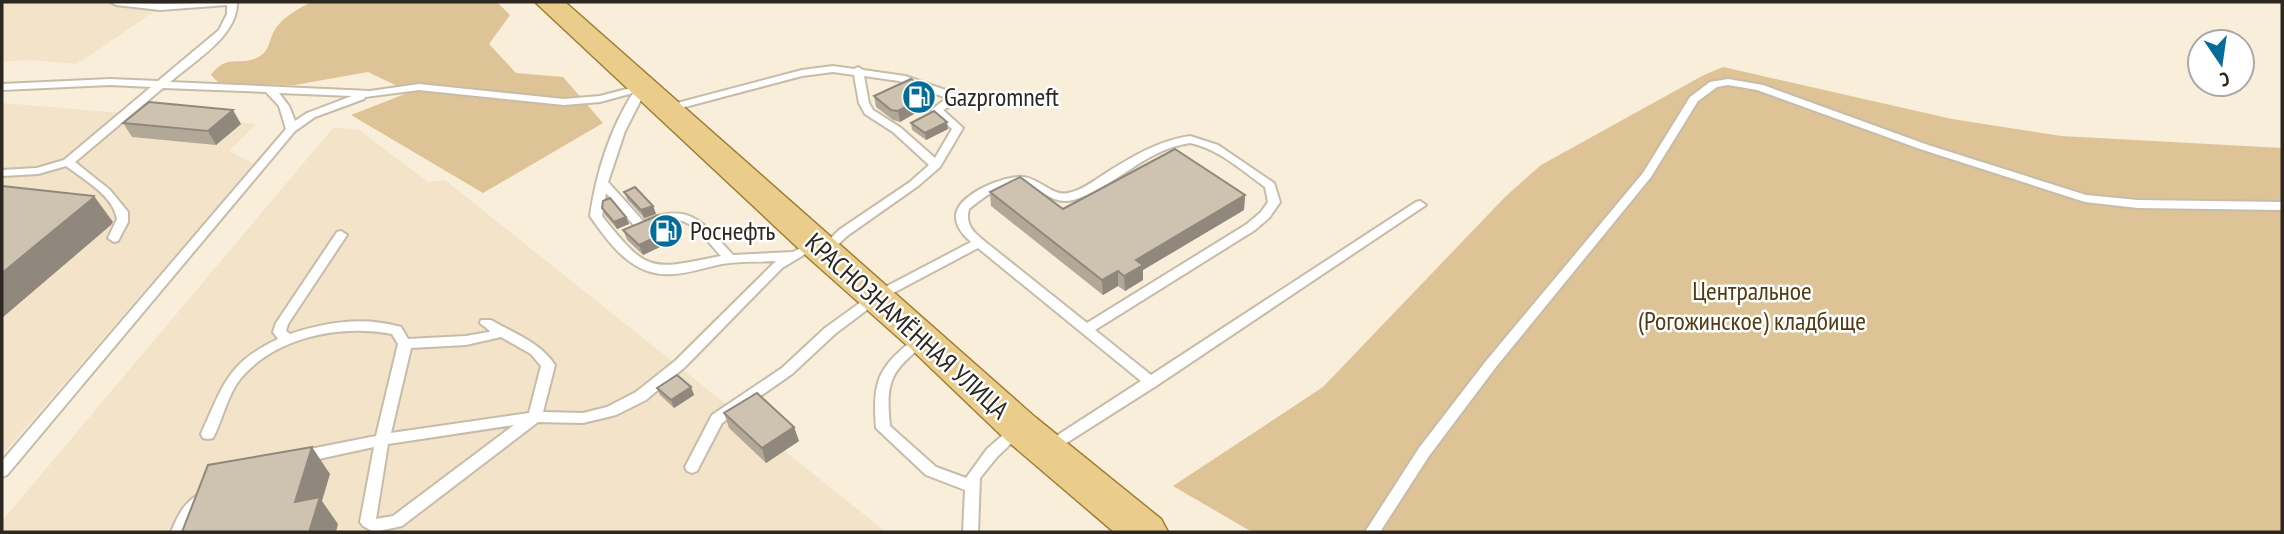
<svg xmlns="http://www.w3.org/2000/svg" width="2284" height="534" font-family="'PT Sans Narrow',sans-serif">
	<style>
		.built { fill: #f2e3c9 }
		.green { fill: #ddc395 }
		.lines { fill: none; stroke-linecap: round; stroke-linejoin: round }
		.service-casing { stroke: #c6bca9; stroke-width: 4 }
		.primary-casing { stroke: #a07d34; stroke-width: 3 }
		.service { fill: #fff; fill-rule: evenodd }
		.primary { fill: #ebcd8b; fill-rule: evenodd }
		.wall { fill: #b1a898 }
		.shaded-wall { fill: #90887c }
		.building { fill: #cec3b1; stroke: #90887c; stroke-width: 2 }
		.labels { text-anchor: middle; stroke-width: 5; stroke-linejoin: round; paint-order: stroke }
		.poi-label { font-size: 26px; fill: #2c2821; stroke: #fff; text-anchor: start }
		.park-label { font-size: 26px; fill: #513c13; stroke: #fff }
		.street-label { font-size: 26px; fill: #2c2821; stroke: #fff }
	</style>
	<rect width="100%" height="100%" fill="#f9eeda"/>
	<!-- built -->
	<path class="built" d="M2,2H168L77,64L29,60L2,62Z
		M2,103L256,124L229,151L254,164L2,455Z
		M333,128L358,129L428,182L445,180L886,532H2V521Z"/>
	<!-- green -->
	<path class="green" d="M311,2H497L510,15L489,44L516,73L563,77L603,123L483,193L351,115L410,92L368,72L295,85L220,84L211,75C227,52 242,68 260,56C269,50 269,42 273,33C280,18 297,10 311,2Z
		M1723,67L1952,119L2061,136L2282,148V532H1252L1173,486L1323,387L1505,197L1541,165L1702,76Z"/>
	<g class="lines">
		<!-- service casing -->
		<g class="service-casing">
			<path id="service" d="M111,2L160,4L237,2C238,36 194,61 170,82L370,91L419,84L564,99L600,96L642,85L646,86L647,88L625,131L608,182L643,221C690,201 703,223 733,255L793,252L814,241L820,245L782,268L685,367L646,400L616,415L583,423L538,422L402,526L374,532L363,526L360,522L374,447L300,463L295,461L293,457L295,453L300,451L376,436L398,344L392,334C340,324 276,337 241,378C227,395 223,419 213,438L208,439L203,438L201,434C223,386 227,363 278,339L273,332L276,323L337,232L341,231L347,235L288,324L286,331L290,334C326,322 363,316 401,327L408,339L466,336L489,332L490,331L480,323L481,320H491C513,333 540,342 555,365L543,412L583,413L607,407L636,392L675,361L776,261C758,262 740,261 722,264C706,267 691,273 674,274C634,278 611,246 590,216C596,174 610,129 633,93L600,102L564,105L419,90L365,97L364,99L315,117L295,131L7,475L2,477V461L286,129L279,106L266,92L163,88L75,162L110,190L128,212V222L118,241L114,242L108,238L117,219C114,196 83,179 66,166L38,174L2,176V170L37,168L64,160L151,87L110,85L2,90V84L110,79L158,81L219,30L227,14V5L160,10L116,5ZM279,93L352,96L307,113L295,121L289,106ZM606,193L637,229C646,230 654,224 663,221C690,213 705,239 721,256C650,270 648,274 602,216ZM501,337L531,354L541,366L529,413L391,433L411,348L466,345ZM514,425L393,516L376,519L388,444Z
				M833,66L854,69L858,67L863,70L905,76L957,94L958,96L956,103L943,110L963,128L940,167L918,186L847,236L828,254L824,255L818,251L839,230L910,182L929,165L893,132L865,114L859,103L854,75L833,72L802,76L666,112L661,109L662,107L802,70ZM864,76L899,81L947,98L931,110L952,129L935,158L901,128L873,110L869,103Z
				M1728,79L1763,85L1928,145L2086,195L2138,200L2282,202V210L2138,208L2085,202L1920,149L1757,90L1728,85L1717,87L1698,101L1651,177L1496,367L1429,456L1380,532H1365L1419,448L1486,361L1643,173L1690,97L1710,82Z
				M1190,136L1218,145L1274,183L1280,202L1269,218L1255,230L1095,330L1151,375L1416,202L1420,201L1426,205L1156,386L1049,454L1044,452L1042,448L1044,444L1141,381L978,248L880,300L835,334L792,374L722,423L697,471L692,473L687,471L685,467L712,415L782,368L825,328L872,294L971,242C963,235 955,226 956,215C958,194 1005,175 1023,177C1039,178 1053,197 1068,193C1081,191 1095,180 1106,173C1133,156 1158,141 1190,136ZM1190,143C1219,149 1241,170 1265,187L1268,202L1261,212L1247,224L1087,323L983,240C972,231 965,223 969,209C984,197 1007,178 1028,185C1044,191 1054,205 1073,200C1116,188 1142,150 1190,143Z
				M924,333L929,335L931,338L929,341C892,370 885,378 890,426L936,467L966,478L987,449L1012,427L1017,426L1022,427L1024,431L997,457L980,478L978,532H963L965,490L926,475L876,428C872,377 880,366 919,335Z
				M202,493L207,495L209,499L191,520L185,532H171C177,517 185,500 202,493Z"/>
		</g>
		<!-- primary casing -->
		<g class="primary-casing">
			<path id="primary" d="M535,2H565L1035,417L1161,519L1168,532H1114L1005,439L910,348L811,260Z"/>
		</g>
		<!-- service -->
		<use href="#service" class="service"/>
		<!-- primary -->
		<use href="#primary" class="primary"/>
	</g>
	<!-- wall -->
	<path class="wall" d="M874,96L933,103L900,122L893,120L876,107Z
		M123,123L241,124L216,145L132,137Z
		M911,123L948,129L926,140L912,130Z
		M624,192L653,206L656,214L644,218L627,199Z
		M990,192L1063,209L1245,195L1244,210L1143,270V280L1125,291L1118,286L1103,295L991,206Z
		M602,208L626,217L629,224L617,229L605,215Z
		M675,228L679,238L643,255L627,240L623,230Z
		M691,387L694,395L674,408L660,395L657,388Z
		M724,413L794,427L799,441L766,463L729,428Z"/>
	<!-- shaded-wall -->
	<path class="shaded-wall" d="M932,93L933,103L900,122L898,111Z
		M233,110L241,124L216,145L208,131Z
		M947,122L948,129L926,140L925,133Z
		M1245,195L1244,210L1143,270V280L1125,291L1124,276L1136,260Z
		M94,196L113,222L111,225L2,318V273Z
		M653,206L656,214L644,218L641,210Z
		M626,217L629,224L617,229L614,222Z
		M675,228L679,238L643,255L639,245Z
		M1118,271V286L1103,295L1102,280Z
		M691,387L694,395L674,408L671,400Z
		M794,427L799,441L766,463L762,448Z
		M312,447L330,474L322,501L338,524L336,532H309L295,502Z"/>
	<!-- building -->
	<path class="building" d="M911,79L932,93L898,111L891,110L874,96Z
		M149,102L233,110L208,131L123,123Z
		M934,111L947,122L925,133L911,123Z
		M1175,149L1245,195L1136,260L1143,265L1124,276L1118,271L1102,280L990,192L1020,177L1063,209Z
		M2,186L94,196L92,199L2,273Z
		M635,187L653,206L641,210L624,192Z
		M610,198L626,217L614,222L602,208L603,201Z
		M659,215H663L675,228L639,245L623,230Z
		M677,375L691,387L671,400L657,388Z
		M757,393L794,427L762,448L724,413Z
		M312,447L295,502L320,497L309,532H182L208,465Z"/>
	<!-- icons -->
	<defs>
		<g id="fuel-disc" transform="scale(1.75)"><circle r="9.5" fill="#036c99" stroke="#fff"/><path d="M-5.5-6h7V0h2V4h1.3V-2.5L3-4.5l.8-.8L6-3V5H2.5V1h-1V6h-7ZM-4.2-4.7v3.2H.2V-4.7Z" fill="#fff"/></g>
	</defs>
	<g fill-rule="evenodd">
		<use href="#fuel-disc" x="919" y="97"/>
		<use href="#fuel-disc" x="666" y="231"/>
	</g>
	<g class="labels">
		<!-- poi labels -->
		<g class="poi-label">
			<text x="944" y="106">Gazpromneft</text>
			<text x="690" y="240">Роснефть</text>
		</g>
		<!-- park labels -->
		<g class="park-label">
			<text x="1752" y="300">Центральное<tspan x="1752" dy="30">(Рогожинское) кладбище</tspan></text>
		</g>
		<!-- street labels -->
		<g class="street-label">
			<text transform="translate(907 326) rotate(42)" y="9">КРАСНОЗНАМЁННАЯ УЛИЦА</text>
		</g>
	</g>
	<!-- border -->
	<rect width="2284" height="534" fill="none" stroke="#2c2821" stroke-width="7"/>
	<!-- north arrow -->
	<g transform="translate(2221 63) rotate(167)"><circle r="33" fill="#ffffff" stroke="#aba9a6" stroke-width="2"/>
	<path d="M0-5L12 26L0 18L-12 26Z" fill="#036c99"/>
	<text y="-10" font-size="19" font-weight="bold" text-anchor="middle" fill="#2c2821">С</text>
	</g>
</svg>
